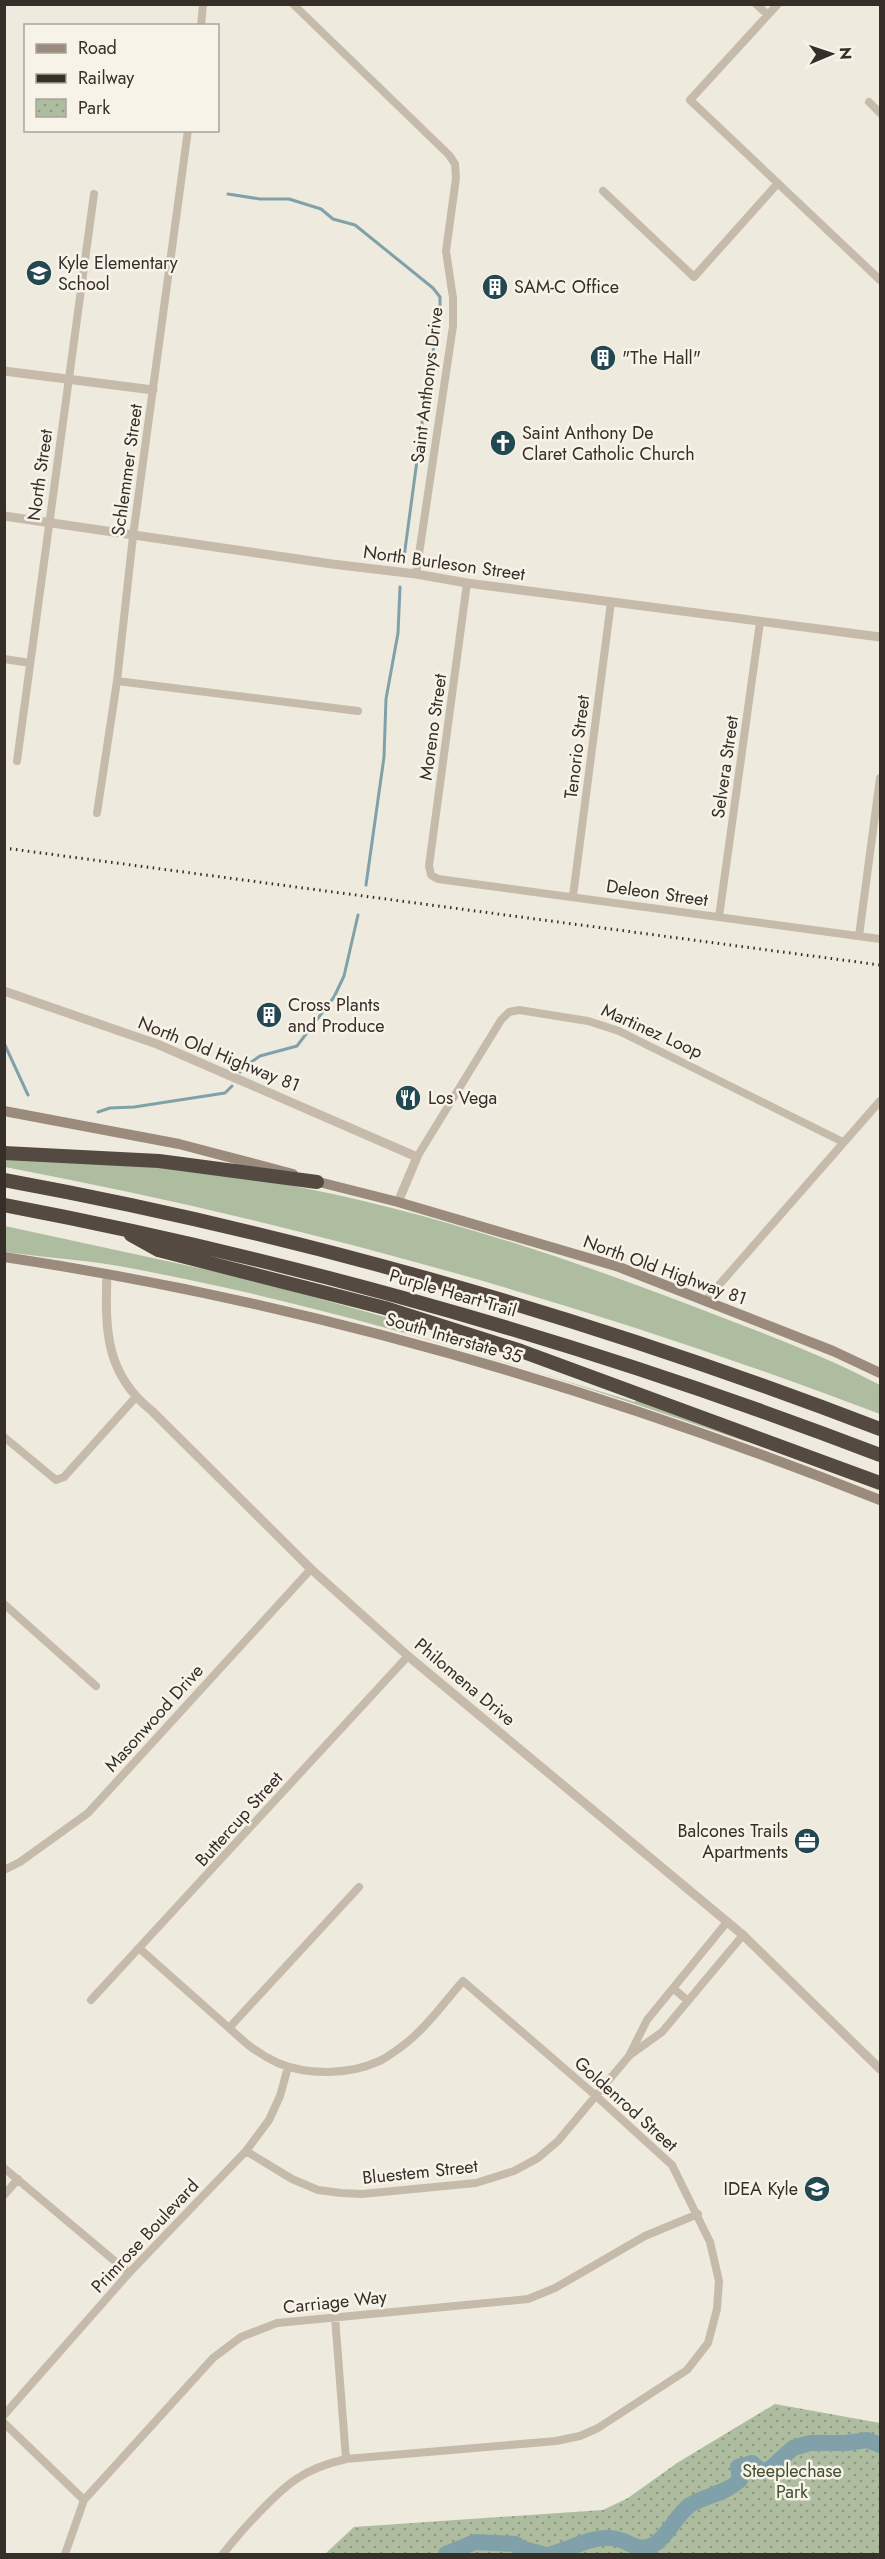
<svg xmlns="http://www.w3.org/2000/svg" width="885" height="2559" font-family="Jost,sans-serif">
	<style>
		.grass { fill: #aebd9f }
		.park { fill: url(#park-dots) }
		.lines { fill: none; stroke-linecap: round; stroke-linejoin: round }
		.stream { stroke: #80a1a9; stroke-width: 3 }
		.river { stroke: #80a1a9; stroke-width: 16 }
		.minor { stroke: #c6bbab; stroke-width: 8 }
		.tertiary { stroke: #c6bbab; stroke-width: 9 }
		.secondary { stroke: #9a8b7c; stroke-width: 10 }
		.motorway { stroke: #554a41; stroke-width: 14 }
		.rail { stroke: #352e29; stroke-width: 3; stroke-dasharray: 1.5 4.5; stroke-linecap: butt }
		.labels { text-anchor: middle; stroke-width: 5; stroke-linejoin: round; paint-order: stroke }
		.poi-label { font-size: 18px; fill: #352e29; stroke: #f7f3e9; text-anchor: start }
		.street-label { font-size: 18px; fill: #352e29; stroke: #f7f3e9 }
		.park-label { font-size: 18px; fill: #405030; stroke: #f7f3e9 }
	</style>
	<defs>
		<pattern id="park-dots" width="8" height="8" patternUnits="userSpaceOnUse" patternTransform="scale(1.5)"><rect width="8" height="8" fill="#aebd9f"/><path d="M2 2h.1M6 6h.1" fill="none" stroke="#8e9a82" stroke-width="1.8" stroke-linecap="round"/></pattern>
	</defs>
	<rect width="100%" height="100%" fill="#efeade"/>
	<!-- grass -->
	<path class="grass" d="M4,1158C96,1160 188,1167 278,1183C420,1209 560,1255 695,1307C757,1331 821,1354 880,1385V1414C594,1305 305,1224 5,1167Z
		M5,1226L245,1278L403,1322L404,1332L635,1402L637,1399L748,1440L747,1442C549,1373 342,1308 135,1269C92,1260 48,1258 5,1252Z"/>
	<!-- park -->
	<path class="park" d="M775,2404L880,2423V2554H325L354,2527L603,2510L628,2498L677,2463Z"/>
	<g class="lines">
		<!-- stream -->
		<path class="stream" d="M228,194L260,199H289L321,209L333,219L355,225L433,288L440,297V305L431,365
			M404,557L428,379
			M366,885L384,757L386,699L398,633L400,587
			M4,1043L28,1095
			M240,1072L244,1067L260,1056L297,1046L334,997L344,976L358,915
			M98,1112L110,1108L134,1107L225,1093L232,1086"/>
		<!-- river -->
		<path class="river" d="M446,2554L475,2542L516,2544L520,2548L542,2554
			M551,2554C572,2549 593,2534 617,2539C628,2541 635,2550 648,2547C666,2542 675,2515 690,2505C706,2495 725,2494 740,2480L738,2467L752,2463L762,2472L771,2468L793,2448L810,2443H847L867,2440L880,2445"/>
		<!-- minor -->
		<path class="minor" d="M293,4L449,155L455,164L456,178L446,251L453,298V326L416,574
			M756,4L768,15
			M778,4L690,100L880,280
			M201,26L203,4
			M869,102L880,113
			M603,191L694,277L778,183
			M467,583L429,866L431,875L438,879L880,939
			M4,659L30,663
			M117,681L358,711
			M17,761L94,194
			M97,813L117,681L133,536L188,130
			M573,896L611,602
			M719,917L760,622
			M859,936L880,778
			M417,1157L501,1020L509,1012L519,1010L588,1021L619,1031L843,1142
			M705,1301L880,1101
			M4,1437L56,1480L64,1477L135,1398
			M4,1604L96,1686
			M4,1870L20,1862L88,1813L311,1569
			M140,1949L247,2044C256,2051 267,2058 278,2063C306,2075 349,2075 377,2062C389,2057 401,2047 411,2039C430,2023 446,2000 463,1981L595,2095L672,2165L710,2242L719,2281L717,2309L708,2343L687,2370L598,2428L580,2436L556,2441L346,2459C329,2463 313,2468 298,2478C277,2491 239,2533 223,2554
			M673,1988L688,2001
			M91,2000L408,1656
			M229,2028L359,1887
			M630,2055L662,2032L743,1935
			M246,2151L292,2179L318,2190L341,2193L362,2194L476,2183L514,2171L538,2158L558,2141L629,2056L647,2020L727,1922
			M4,2168L129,2273
			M4,2195L18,2179
			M335,2317L346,2459
			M4,2415L129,2273L246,2151L269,2120L280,2096L288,2067
			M4,2423L84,2500
			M65,2554L84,2500L213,2358L241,2337L277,2323L528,2299L555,2288L645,2236L698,2214"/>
		<!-- tertiary -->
		<path class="tertiary" d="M4,371L153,390
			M4,516L332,564L416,574L467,583L880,637
			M4,991L157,1044L417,1157L398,1202
			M107,1274C105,1329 105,1374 152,1411L311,1569L408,1656L743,1935L880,2069"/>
		<!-- secondary -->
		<path class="secondary" d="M4,1111L179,1144L293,1174
			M311,1180L398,1202L619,1267L833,1351L880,1373
			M4,1257C305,1302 598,1388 880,1500"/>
		<!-- motorway -->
		<path class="motorway" d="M4,1153L159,1161L317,1182
			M4,1180C304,1235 596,1320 880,1429
			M4,1205C304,1262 596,1346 880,1455
			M131,1235L158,1250L385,1308L521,1351L880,1483"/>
		<!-- rail -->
		<path class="rail" d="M4,848L880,965"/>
	</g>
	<!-- icons -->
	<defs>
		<g id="school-disc" transform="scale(1.35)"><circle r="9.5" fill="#234851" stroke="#f7f3e9"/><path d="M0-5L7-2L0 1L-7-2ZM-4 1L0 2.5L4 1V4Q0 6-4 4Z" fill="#fff"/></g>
		<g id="building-disc" transform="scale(1.35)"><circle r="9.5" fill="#234851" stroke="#f7f3e9"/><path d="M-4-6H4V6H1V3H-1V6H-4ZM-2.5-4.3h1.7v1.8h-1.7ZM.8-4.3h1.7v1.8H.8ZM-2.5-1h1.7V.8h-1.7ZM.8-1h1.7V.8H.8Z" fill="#fff"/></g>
		<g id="church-disc" transform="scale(1.35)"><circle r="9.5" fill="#234851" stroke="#f7f3e9"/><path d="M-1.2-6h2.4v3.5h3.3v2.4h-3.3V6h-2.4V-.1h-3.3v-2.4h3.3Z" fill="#fff"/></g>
		<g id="restaurant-disc" transform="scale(1.35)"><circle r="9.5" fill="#234851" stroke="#f7f3e9"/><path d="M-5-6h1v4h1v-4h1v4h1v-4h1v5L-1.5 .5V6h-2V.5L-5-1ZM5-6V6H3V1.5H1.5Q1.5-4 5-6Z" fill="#fff"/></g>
		<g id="office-disc" transform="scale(1.35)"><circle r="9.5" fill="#234851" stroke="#f7f3e9"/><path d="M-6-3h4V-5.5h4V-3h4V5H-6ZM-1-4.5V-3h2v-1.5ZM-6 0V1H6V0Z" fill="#fff"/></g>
	</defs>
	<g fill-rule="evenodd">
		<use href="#school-disc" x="39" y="273"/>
		<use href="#building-disc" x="495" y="287"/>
		<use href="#building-disc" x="603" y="358"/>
		<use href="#church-disc" x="503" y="443"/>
		<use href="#building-disc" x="269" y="1015"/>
		<use href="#restaurant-disc" x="408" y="1098"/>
		<use href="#office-disc" x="807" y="1841"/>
		<use href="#school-disc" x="817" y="2189"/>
	</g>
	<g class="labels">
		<!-- poi labels -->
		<g class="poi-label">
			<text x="58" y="269">Kyle Elementary<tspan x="58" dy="21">School</tspan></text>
			<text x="514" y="293">SAM-C Office</text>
			<text x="622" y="364">"The Hall"</text>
			<text x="522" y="439">Saint Anthony De<tspan x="522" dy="21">Claret Catholic Church</tspan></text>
			<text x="288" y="1011">Cross Plants<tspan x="288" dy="21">and Produce</tspan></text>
			<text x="428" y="1104">Los Vega</text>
			<text x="788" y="1837" text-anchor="end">Balcones Trails<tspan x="788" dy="21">Apartments</tspan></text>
			<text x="798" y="2195" text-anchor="end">IDEA Kyle</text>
		</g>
		<!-- street labels -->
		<g class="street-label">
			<text transform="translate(427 385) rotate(-83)" y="6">Saint Anthonys Drive</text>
			<text transform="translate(127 470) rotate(-82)" y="6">Schlemmer Street</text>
			<text transform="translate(40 475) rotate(-82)" y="6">North Street</text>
			<text transform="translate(444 563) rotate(8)" y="6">North Burleson Street</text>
			<text transform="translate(433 727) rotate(-82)" y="6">Moreno Street</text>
			<text transform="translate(577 747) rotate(-83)" y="6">Tenorio Street</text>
			<text transform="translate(725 767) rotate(-82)" y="6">Selvera Street</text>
			<text transform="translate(657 893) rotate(8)" y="6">Deleon Street</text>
			<text transform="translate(652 1031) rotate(24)" y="6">Martinez Loop</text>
			<text transform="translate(219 1054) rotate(22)" y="6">North Old Highway 81</text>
			<text transform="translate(665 1270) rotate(20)" y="6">North Old Highway 81</text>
			<text transform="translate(453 1293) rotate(16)" y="6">Purple Heart Trail</text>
			<text transform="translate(454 1338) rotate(16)" y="6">South Interstate 35</text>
			<text transform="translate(465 1682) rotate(40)" y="6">Philomena Drive</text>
			<text transform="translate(154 1718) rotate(-48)" y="6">Masonwood Drive</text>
			<text transform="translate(239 1819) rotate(-48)" y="6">Buttercup Street</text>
			<text transform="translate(626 2104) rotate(42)" y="6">Goldenrod Street</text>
			<text transform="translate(420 2172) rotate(-6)" y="6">Bluestem Street</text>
			<text transform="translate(145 2236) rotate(-47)" y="6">Primrose Boulevard</text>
			<text transform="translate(335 2302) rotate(-6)" y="6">Carriage Way</text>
		</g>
		<!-- park labels -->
		<g class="park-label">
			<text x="792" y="2477">Steeplechase<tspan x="792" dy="21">Park</tspan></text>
		</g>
	</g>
	<!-- border -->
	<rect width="885" height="2559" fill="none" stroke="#352e29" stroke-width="12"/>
	<!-- legend -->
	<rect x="24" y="24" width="195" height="108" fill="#f7f3e9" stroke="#a9a49c" stroke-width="1.5"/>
	<rect x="36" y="44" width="30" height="9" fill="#9a8b7c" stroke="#a9a49c" stroke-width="1.5"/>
	<text x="78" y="54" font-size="18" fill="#352e29">Road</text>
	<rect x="36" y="74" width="30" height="9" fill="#352e29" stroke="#a9a49c" stroke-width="1.5"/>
	<text x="78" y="84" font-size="18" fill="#352e29">Railway</text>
	<rect x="36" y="99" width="30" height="18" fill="url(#park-dots)" stroke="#a9a49c" stroke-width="1.5"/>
	<text x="78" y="114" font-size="18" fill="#352e29">Park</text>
	<!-- north arrow -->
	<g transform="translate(831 54) rotate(88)" stroke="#f7f3e9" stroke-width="4.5" paint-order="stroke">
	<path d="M0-4.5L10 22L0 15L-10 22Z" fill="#352e29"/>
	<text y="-9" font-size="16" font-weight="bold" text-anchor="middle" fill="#352e29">N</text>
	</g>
</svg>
